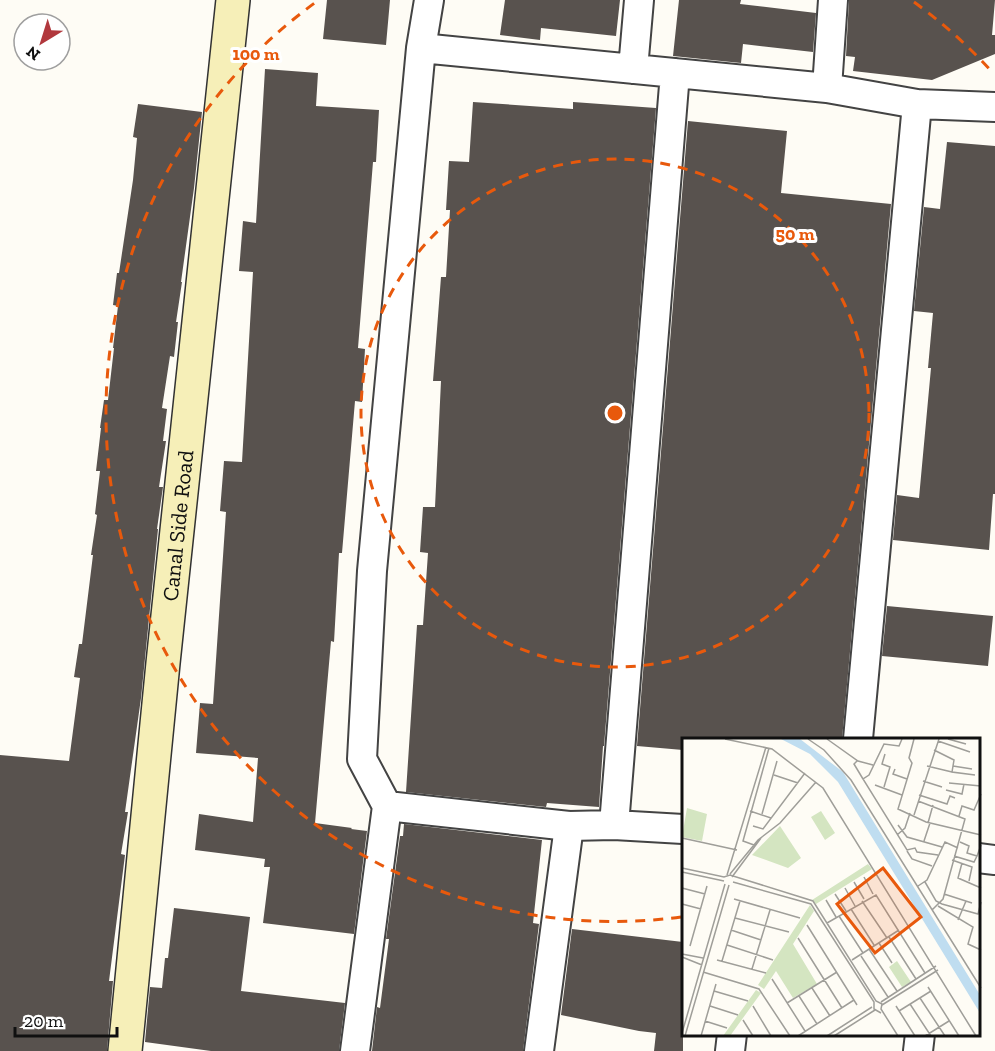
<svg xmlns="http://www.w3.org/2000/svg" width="995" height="1051" font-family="'Zilla Slab',serif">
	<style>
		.building { fill: #58524e }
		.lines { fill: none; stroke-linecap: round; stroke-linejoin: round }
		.street-casing { stroke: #434343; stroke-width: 32 }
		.secondary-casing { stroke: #323232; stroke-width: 36 }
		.street { stroke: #fff; stroke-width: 28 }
		.secondary { stroke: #f6efb8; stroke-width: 33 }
		.ring { fill: none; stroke: #e8590c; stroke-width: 3; stroke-dasharray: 10 8 }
		.labels { text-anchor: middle; stroke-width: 6; stroke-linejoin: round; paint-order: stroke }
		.street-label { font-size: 22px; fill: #101010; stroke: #fff }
		.inset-road { fill: none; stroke: #9f9e99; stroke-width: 1.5 }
		.view { fill: #e8590c; fill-opacity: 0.15; stroke: #e8590c; stroke-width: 3 }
		.inset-edge { fill: none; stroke: #101010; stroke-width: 3 }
		.centre { fill: #e8590c; stroke: #fff; stroke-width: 3 }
		.ring-label { font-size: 18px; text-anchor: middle; font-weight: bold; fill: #e8590c; stroke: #fff; stroke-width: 6; stroke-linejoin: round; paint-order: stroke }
	</style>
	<rect width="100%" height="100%" fill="#fefcf5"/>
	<!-- building -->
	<path class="building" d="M327,0H390L386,45L323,39Z
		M505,0H620L616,36L541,28L540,40L500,35Z
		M679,0H741L740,4L816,13L813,52L743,44L741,63L673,56Z
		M849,0H995L992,35H995V54L932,80L853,71L855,57L846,56Z
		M265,69L318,73L316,106L379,110L376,162H373L358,348L365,349L362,402L355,401L342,553H339L334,642L331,641L315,823L352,828L351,829L367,831L354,934L263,923L270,867H264L265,859L195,850L199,814L253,822L258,758L196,753L200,703L213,704L226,512L220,511L224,461L242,462L253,272L239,271L243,221L256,223Z
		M473,102L573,109V102L656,108L604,746H603L599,807L547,803L546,807L406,792L417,625H423L428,553L420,552L423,507H435L441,381H433L441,277H446L450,210H446L449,161L469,162Z
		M138,104L202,112L194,188L181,282H182L176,322H178L174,357L170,356L162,408L167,409L163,441H166L159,487H163L157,529H158L141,698L125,812H128L121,854L125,855L109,981H113L107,1051H0V755L69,761L80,678L74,677L79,644H82L93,555H91L97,515L95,514L100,471H96L101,428H100L104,400H108L114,348H113L118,306L113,305L117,273H119L133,180L137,138L133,137Z
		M688,121L787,131L781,193L891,204L842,739H683V750L637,746Z
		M947,142L995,146V494H993L989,550L893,540L897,495L919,498L931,368H928L933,313L914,311L924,207L940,209Z
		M887,606L993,616L988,666L882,656Z
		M404,824L542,840L533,923L539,924L523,1051H372L377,1007L380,1008L389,939H386L400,836H403Z
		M174,908L250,917L241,991L345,1003L339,1051H211L145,1042L150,987L162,988L165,958H168Z
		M572,929L683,942V1051H654L656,1033L639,1031L561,1015Z"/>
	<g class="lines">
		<!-- street casing -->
		<g class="street-casing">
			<path id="street" d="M429,0L421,48L372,571L362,759L387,806L569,826L614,825L683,829
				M421,48L827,88L917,104L995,107
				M633,69L639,0
				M827,88L833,0
				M858,739L917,104
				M614,825L675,73
				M978,858L995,860
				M355,1051L387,806
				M539,1051L569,826
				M730,1051L732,1034
				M918,1051L920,1034"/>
		</g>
		<!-- secondary casing -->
		<g class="secondary-casing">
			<g id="secondary">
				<path id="s1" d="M125,1051L163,663L233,0"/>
			</g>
		</g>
		<!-- street -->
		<use href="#street" class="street"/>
		<!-- secondary -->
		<use href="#secondary" class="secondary"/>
	</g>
	<!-- distance rings -->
	<g class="ring">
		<circle cx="615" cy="413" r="254"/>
		<path d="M681 917A508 508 0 0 1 316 2M914 2A508 508 0 0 1 993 73"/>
	</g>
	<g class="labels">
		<!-- street labels -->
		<g class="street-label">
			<text dy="8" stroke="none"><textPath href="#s1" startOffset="528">Canal Side Road</textPath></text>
		</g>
	</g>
	<!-- overview -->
	<g transform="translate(682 738)">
		<rect width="298" height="298" fill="#fefcf5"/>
		<path d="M5,70L25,76L20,103L0,99ZM139,73L153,95L143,102L129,79ZM98,88L119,120L106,130L70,117ZM186,126L190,131L134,166L130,162ZM128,167L132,173L111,206L135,246L111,260L94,233L82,251L76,247ZM215,223L229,244L220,249L207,229ZM74,252L79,255L48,298H41Z" fill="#d4e5c1"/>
		<path d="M99,1H118L161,34L298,257V275L156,44L128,16Z" fill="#bfddf0"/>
		<path class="inset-road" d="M43,1L90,11L141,50L294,298M126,1L142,12L169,42L299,250M145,1L176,23L191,27M220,1L217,8L202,6L187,37L181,41L225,112L233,110L235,114L256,117M232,1L227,20L230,25L216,71L244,84L299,97M266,1L284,6M256,3L288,14M252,12L272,22L270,34L293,37M175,23L172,26L181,41M245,28L270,34M271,28L290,31M213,31L211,36L225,41M92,37L116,45M241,43L260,49M267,45L299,48M193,47L220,57M202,49L208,29L200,26L203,16M264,52L280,56L282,46M237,57L265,66L268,58L273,60M236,63L283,81L261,161L250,172M68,73L89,80M80,76L95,23M232,77L257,1M277,78L280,68L292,72L299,56M246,85L251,67M216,87L225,99L260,109M71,88L81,91L123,35M215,97L223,90L228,75M0,100L55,112M242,103L248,85M278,104L287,108L285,115L295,118L299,107M72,107L61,103L87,10M225,113L230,121L250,128M272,118L292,124L295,118M270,122L290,129L287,143M280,125L276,140L299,150M0,130L42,139L48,137L131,163L194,263L200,266L199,271L216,298M0,134L42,143M48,136L76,102L98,85L134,44M45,137L84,9M50,139L79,100M182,139L191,156M51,144L129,166L192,264V271L199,275M172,144L182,161M243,144L254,163L260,166L296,176L299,164M236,148L245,142L263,104L276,110M0,150L23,156M163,150L173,168M153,156L164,173M262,156L290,165M52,161L118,180M144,162L154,179M180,163L205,200M0,166L19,171M256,168L291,189L286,206L299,212M169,171L192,207M157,178L181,215M53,180L107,194M276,182L284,163M145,185L194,157L243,235M125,187L175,267M49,192L79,202M207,199L234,241M116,200L160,270M197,205L210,225M45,207L91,222M8,208L25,148M187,211L215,253M0,216L21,220M179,218L206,259M0,219L20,227M35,222L84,235M170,222L217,192M40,223L58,163M70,231L88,172M21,234L77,251L108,298M90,241L123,293M246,249L277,298M130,250L148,278M32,253L66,263M117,258L135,286M238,260L263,298M199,264L254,228M105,265L155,234M228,266L249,298M200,267L256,232M28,268L56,277M71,268L89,298M214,268L233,298M217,273L249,253M61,282L71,298M23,283L45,290M0,295L43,146M3,298L47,147M19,298L34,246M116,298L172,262M145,298L190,269M152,298L193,272M243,298L267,283"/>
		<path class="view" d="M201,130L239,179L193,215L155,166Z"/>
		<rect width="298" height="298" class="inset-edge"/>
	</g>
	<circle cx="615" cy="413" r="9" class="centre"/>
	<g class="ring-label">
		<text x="256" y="60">100 m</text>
		<text x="795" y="240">50 m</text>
	</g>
	<!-- north arrow -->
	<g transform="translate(42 42) rotate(218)"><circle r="28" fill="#ffffff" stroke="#9f9f9f" stroke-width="1.5"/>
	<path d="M0-4.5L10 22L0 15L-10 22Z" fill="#b1383d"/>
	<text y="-9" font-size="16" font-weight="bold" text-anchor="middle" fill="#101010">N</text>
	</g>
	<!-- scale -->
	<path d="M15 1027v9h102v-9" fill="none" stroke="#101010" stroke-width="3"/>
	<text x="24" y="1027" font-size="18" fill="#101010" stroke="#ffffff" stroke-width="4.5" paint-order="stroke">20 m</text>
</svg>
